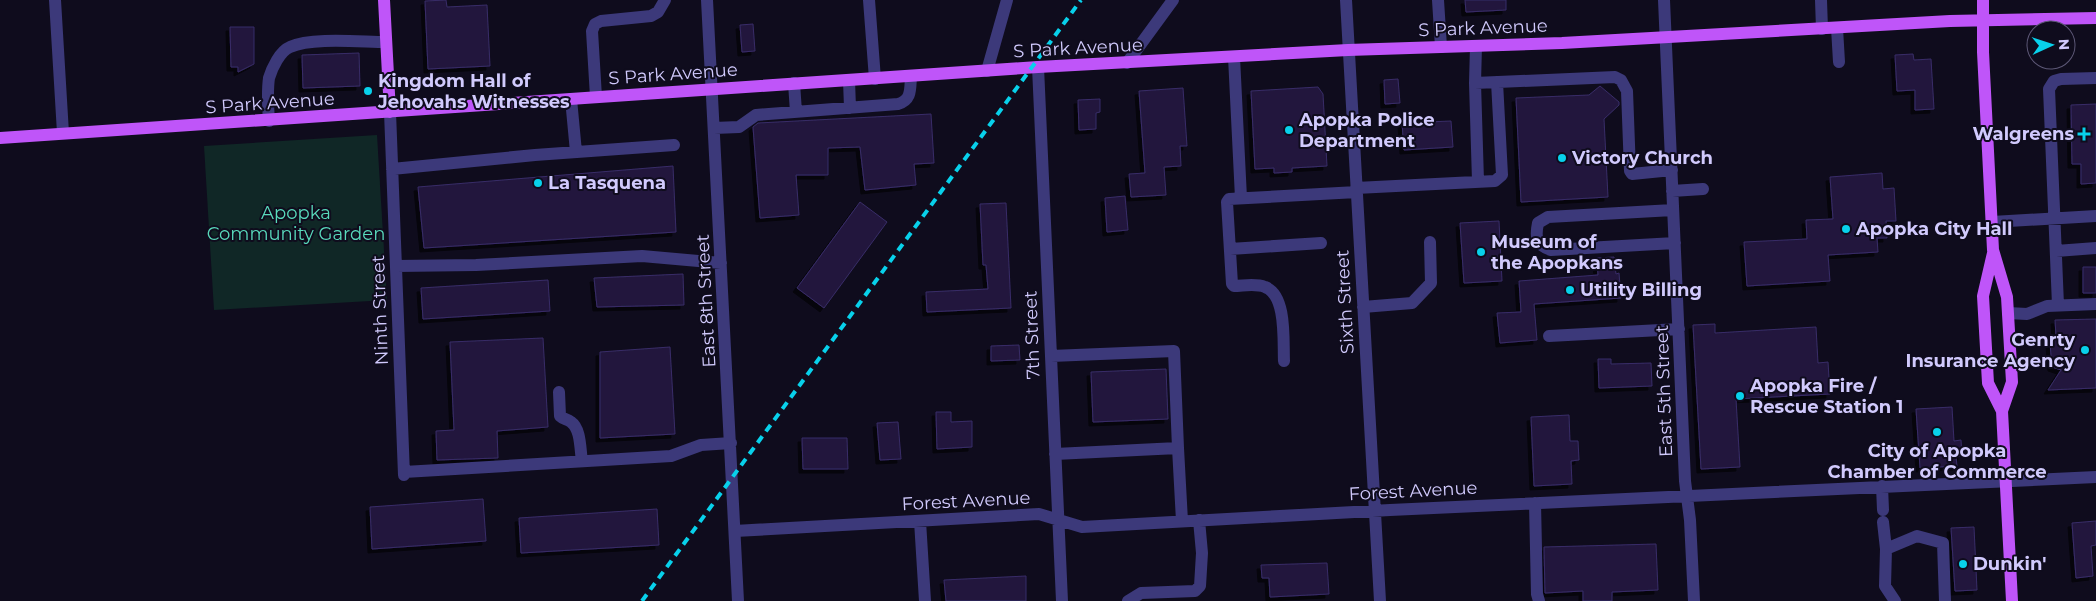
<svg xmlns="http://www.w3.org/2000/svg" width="2096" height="601" font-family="Montserrat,sans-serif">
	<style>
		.green { fill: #102726 }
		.building { fill: #21193d; stroke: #392c68; filter: url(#shadow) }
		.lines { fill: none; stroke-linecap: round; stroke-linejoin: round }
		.minor { stroke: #3c397a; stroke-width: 12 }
		.major { stroke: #bf55f9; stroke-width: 12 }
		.rail { stroke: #08d1eb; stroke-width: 4; stroke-dasharray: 8 6; stroke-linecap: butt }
		.poi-dot { fill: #08d1eb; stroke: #0f0c1d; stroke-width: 2 }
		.labels { text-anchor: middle; stroke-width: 4; stroke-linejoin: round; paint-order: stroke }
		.street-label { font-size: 18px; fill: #d1cafd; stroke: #0f0c1d }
		.poi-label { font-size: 18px; font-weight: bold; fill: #d1cafd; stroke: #0f0c1d; text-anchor: start }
		.park-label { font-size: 18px; fill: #59dabc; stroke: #0f0c1d }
	</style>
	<defs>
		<filter id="shadow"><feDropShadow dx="-4" dy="4" stdDeviation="0" flood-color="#0009"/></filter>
	</defs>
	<rect width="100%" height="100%" fill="#0f0c1d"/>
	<!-- green -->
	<path class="green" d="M377,135L387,300L214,310L204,146Z"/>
	<!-- building -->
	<path class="building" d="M446,0L447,7L487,5L490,66L428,69L425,1Z
		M1465,0H1506V10L1466,12Z
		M753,24L755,51L742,52L740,25Z
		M230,27H254V64L238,72V67H231Z
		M359,53L360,86L303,88L302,55Z
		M1913,54L1914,60L1931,59L1934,109L1915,110V90L1897,91L1895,55Z
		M1398,79L1400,103L1385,104L1384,80Z
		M1600,86L1619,102V105L1604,119L1608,197L1521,202L1516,98L1589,95Z
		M1318,87L1323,94L1327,166L1292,168V172L1274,173V168L1255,169L1251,91Z
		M1183,88L1187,146H1180L1181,166L1164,167L1166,195L1131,197L1129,174L1145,173L1139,91Z
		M1100,99V112L1096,113V129L1079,130L1078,100Z
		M2096,104V183L2081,184V164H2072L2071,105Z
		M931,114L934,163L914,164L916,185L865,190L860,147L828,148V175H796L799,215L760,218L753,127L758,123Z
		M1451,121L1453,147L1404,150L1402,123Z
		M673,166L676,232L424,248L418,187Z
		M1882,173L1883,189L1894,188L1896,221H1886L1887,238H1877L1878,252L1828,255L1830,281L1747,286L1744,242L1807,239L1806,220L1833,219L1830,177Z
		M1125,196L1128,230L1107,232L1105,198Z
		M860,202L887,222L824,308L797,288Z
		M1006,203L1011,308L927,312L926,292L988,289L986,265H983L980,204Z
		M1499,221L1502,281L1464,283L1460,223Z
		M1614,257L1616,274L1619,273L1621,298L1534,304L1537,340L1500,343L1497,313L1521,312L1519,281L1598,275L1597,258Z
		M2083,267H2096V293H2083Z
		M683,274L684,305L597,307L594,278Z
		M548,280L550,311L423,319L421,288Z
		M2096,319V388L2048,390L2061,370L2052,367L2050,343L2056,336L2055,320Z
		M1715,324V333L1816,327L1818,363L1828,362L1830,394L1736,399L1740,467L1701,469L1693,325Z
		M543,338L548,427L497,431L498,458L437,460L436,431L454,430L450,342Z
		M1019,345L1020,360L991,361V346Z
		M670,347L675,434L600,438V352Z
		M1598,359H1611V364L1651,363L1652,386L1599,388Z
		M1166,369L1168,419L1093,422L1091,372Z
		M1952,407L1954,441L1961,440L1962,456L1956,457L1957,466L1920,468L1916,409Z
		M936,412H951V422L972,421V447L937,449Z
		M1569,415L1570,441H1578L1579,460L1571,461L1572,484L1534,486L1531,417Z
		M898,422L901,459L880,460L877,423Z
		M802,438H847L848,469H803Z
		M483,499L486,541L372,549L370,507Z
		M657,509L659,545L521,553L519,518Z
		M2096,521V545L2091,546L2093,576L2076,578L2072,523Z
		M1974,527L1977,590L1955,591L1951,528Z
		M1656,544L1658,590L1612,592V601H1583V591L1545,593L1544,547Z
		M1327,563L1329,594L1270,597L1269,578H1262L1261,565Z
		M1026,576V601H946L944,580Z"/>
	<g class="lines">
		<!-- minor -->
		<path class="minor" d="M55,0L63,133
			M707,0L738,601
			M869,0L875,79
			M1346,0L1380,601
			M1438,0L1441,47
			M1664,0L1685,481L1690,520L1694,601
			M1821,0L1822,29
			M1837,28L1839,62
			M1476,46L1475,83L1615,77L1621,80L1627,91L1630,171L1632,174L1672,170
			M1234,57L1241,198
			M1127,63L1173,0
			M1038,67L1062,601
			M987,71L1007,0
			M849,80L850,108
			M794,83L796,112
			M1475,83L1478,181
			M596,97L592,31L595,24L601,21L651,16L658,12L665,0
			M571,99L576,152
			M390,112L404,475
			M269,121C268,107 267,92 269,78C272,68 280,51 290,47C312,37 361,42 386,42
			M714,128L739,127L756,115L898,104C912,100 910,89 911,76
			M392,169L535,155L674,145
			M1356,188L1495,181L1502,175L1497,82
			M1672,191L1703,189
			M1673,210L1548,217L1538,223C1535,238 1536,245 1551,250L1675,243
			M1992,222L2096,216
			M1230,249L1321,243
			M2056,251L2096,248
			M396,266L476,265L642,256L721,263
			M2058,305L2049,89L2054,81L2061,79L2096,78
			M1363,307L1412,303L1431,283L1430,242
			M2008,313L2027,314L2047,306L2096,304
			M1549,336L1679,329
			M1051,356L1174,351L1178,448
			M1284,361C1283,341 1287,295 1265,287C1255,283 1243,286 1234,286L1232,284L1227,202L1229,199L1357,192
			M559,392L560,416C563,419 567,419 571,422C581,429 580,449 582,461
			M1055,454L1178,448L1182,521
			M404,472L671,456L701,445L731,443
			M1882,486L1883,510
			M1535,503L1537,594L1539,601
			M920,521L925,601
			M1883,522L1886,549
			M735,531L1039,514L1082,527L1390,510L2096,477
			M1128,601L1141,593L1195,591L1200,586L1202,553L1199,520
			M1895,601L1885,586L1886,549L1917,536L1943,543L1945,601"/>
		<!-- major -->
		<path class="major" d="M384,0L390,112
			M1983,0V52L1993,250L2007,297L2012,382L2002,411L2012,601
			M0,138L1038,67L1348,50L1562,43L1950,21L2096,18
			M1993,253L1983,296L1988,383L2002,411"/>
		<!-- rail -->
		<path class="rail" d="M642,601L1081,0"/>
	</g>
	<!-- markers -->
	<g class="poi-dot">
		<circle cx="368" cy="91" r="5"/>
		<circle cx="1289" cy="130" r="5"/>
		<path d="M2081.5 126.5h5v5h5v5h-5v5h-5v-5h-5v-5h5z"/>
		<circle cx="1562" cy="158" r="5"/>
		<circle cx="538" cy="183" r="5"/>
		<circle cx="1846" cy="229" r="5"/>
		<circle cx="1481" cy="252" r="5"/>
		<circle cx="1570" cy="290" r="5"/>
		<circle cx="2085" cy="350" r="5"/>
		<circle cx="1740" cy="396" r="5"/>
		<circle cx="1937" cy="432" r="5"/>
		<circle cx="1963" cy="564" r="5"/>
	</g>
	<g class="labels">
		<!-- street labels -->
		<g class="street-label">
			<text transform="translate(1483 28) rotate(-2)" y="6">S Park Avenue</text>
			<text transform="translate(1078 48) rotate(-3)" y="6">S Park Avenue</text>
			<text transform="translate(673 74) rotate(-4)" y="6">S Park Avenue</text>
			<text transform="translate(270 103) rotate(-4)" y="6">S Park Avenue</text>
			<text transform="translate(706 301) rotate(-93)" y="6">East 8th Street</text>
			<text transform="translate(1345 302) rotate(-93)" y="6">Sixth Street</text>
			<text transform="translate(380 310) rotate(-92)" y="6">Ninth Street</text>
			<text transform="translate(1032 335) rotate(-92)" y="6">7th Street</text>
			<text transform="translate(1664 391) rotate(-92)" y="6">East 5th Street</text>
			<text transform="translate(1413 491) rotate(-3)" y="6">Forest Avenue</text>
			<text transform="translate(966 501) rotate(-3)" y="6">Forest Avenue</text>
		</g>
		<!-- poi labels -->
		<g class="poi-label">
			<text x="378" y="87">Kingdom Hall of<tspan x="378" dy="21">Jehovahs Witnesses</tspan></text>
			<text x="1299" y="126">Apopka Police<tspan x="1299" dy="21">Department</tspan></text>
			<text x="2074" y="140" text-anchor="end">Walgreens</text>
			<text x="1572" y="164">Victory Church</text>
			<text x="548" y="189">La Tasquena</text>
			<text x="1856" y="235">Apopka City Hall</text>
			<text x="1491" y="248">Museum of<tspan x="1491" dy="21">the Apopkans</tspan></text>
			<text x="1580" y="296">Utility Billing</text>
			<text x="2075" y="346" text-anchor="end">Genrty<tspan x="2075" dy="21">Insurance Agency</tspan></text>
			<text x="1750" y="392">Apopka Fire /<tspan x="1750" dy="21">Rescue Station 1</tspan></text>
			<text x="1937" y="457" text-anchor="middle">City of Apopka<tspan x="1937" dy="21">Chamber of Commerce</tspan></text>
			<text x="1973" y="570">Dunkin'</text>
		</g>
		<!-- park labels -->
		<g class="park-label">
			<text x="296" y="219">Apopka<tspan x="296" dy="21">Community Garden</tspan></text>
		</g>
	</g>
	<!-- north arrow -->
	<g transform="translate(2051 45) rotate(87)"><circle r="24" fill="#0f0c1d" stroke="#5d5877"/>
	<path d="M0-4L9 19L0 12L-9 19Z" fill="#08d1eb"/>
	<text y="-8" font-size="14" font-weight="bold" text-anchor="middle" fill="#d1cafd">N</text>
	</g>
</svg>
